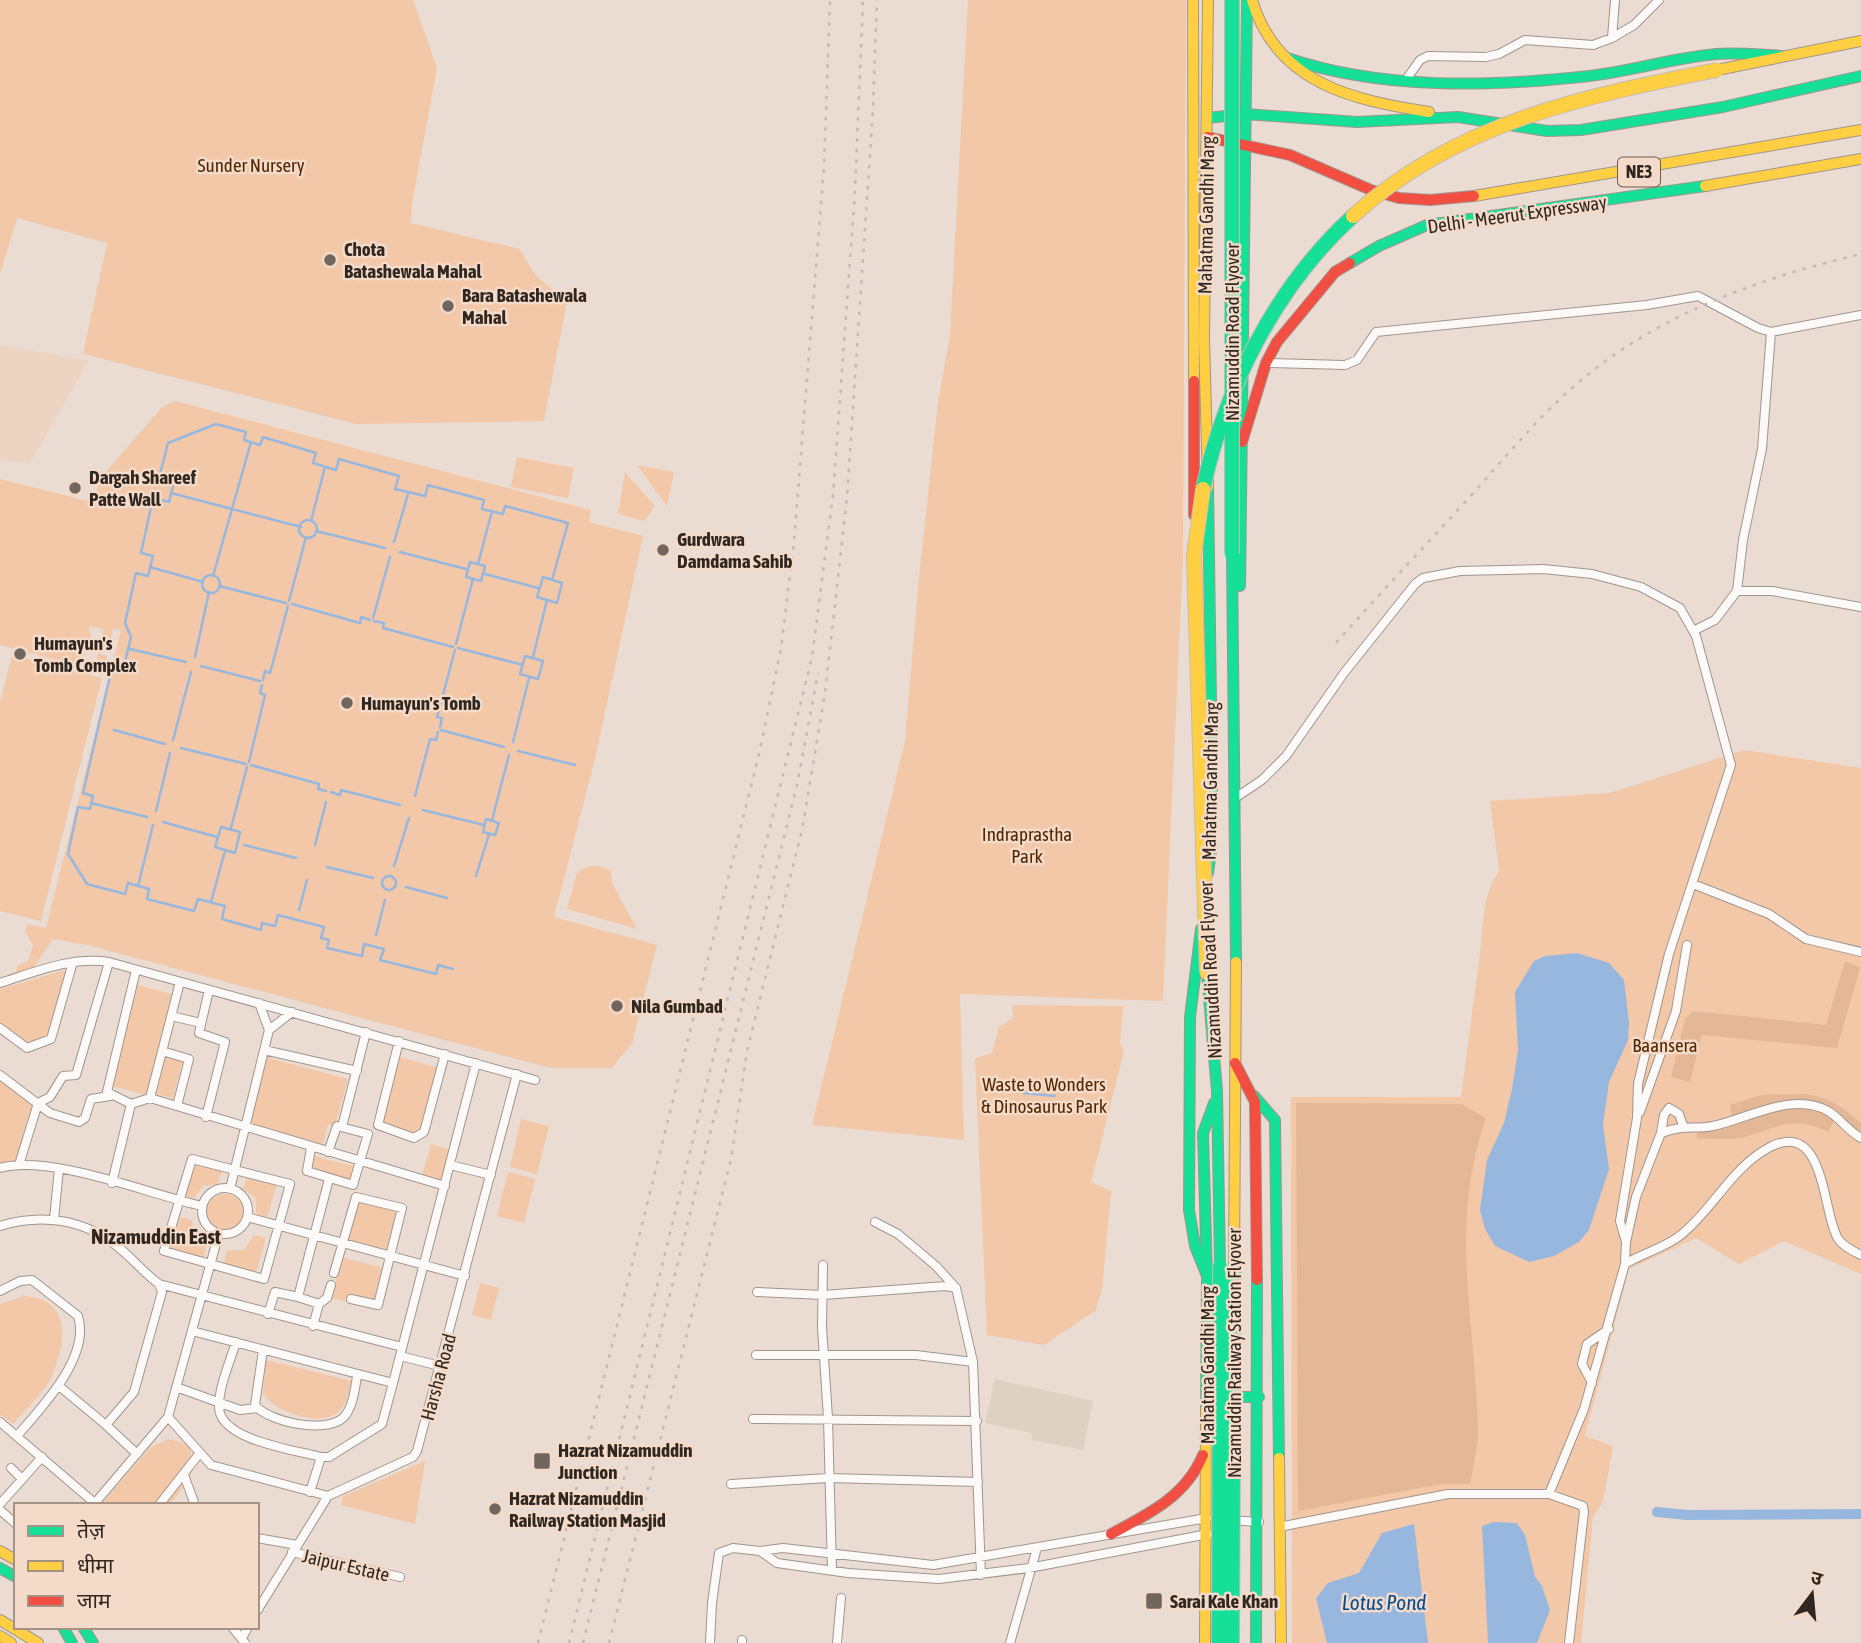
<svg xmlns="http://www.w3.org/2000/svg" width="1861" height="1643" font-family="'Asap Condensed','Noto Sans Devanagari',sans-serif">
	<style>
		.commercial { fill: #ddd1c1 }
		.built { fill: #ecd3c2 }
		.green { fill: #f2c8a8; fill-rule: evenodd }
		.forest { fill: #e4b897 }
		.water { fill: #97b7df }
		.lines { fill: none; stroke-linecap: round; stroke-linejoin: round }
		.stream { stroke: #97b7df; stroke-width: 2.5 }
		.canal { stroke: #97b7df; stroke-width: 10 }
		.street-casing { stroke: #a0958d; stroke-width: 10 }
		.fast-casing { stroke: #a0958d; stroke-width: 12 }
		.slow-casing { stroke: #a0958d; stroke-width: 12 }
		.jam-casing { stroke: #a0958d; stroke-width: 12 }
		.street { stroke: #fcfaf8; stroke-width: 8 }
		.fast { stroke: #16e098; stroke-width: 10 }
		.slow { stroke: #ffcf43; stroke-width: 10 }
		.jam { stroke: #f24e42; stroke-width: 10 }
		.rail { stroke: #bebbb8; stroke-width: 2.5; stroke-dasharray: 3.5 7; stroke-linecap: butt }
		.fast-bridge-casing { stroke: #c3bbb6; stroke-width: 16; stroke-linecap: butt }
		.slow-bridge-casing { stroke: #c3bbb6; stroke-width: 16; stroke-linecap: butt }
		.fast-bridge { stroke: #16e098; stroke-width: 14 }
		.slow-bridge { stroke: #ffcf43; stroke-width: 14 }
		.poi-dot { fill: #71665e; stroke: #f4dac8; stroke-width: 2.5 }
		.labels { text-anchor: middle; stroke-width: 5; stroke-linejoin: round; paint-order: stroke }
		.shield { fill: #f4dac8; stroke: #6b5d52; stroke-width: 2 }
		.shield-label { font-size: 18px; font-weight: bold; fill: #302720 }
		.park-label { font-size: 19px; fill: #532700; stroke: #f4dac8 }
		.street-label { font-size: 19px; fill: #302720; stroke: #f4dac8 }
		.poi-label { font-size: 19px; font-weight: bold; fill: #302720; stroke: #f4dac8; text-anchor: start }
		.neighbourhood-label { font-size: 21px; font-weight: bold; fill: #302720; stroke: #f4dac8 }
		.water-label { font-size: 21px; font-style: italic; fill: #004c94; stroke: #f4dac8 }
	</style>
	<rect width="100%" height="100%" fill="#eadcd2"/>
	<!-- commercial -->
	<path class="commercial" d="M995,1379L1093,1401L1083,1450L1032,1440V1433L985,1423Z"/>
	<!-- built -->
	<path class="built" d="M0,345L88,361L30,463L0,461Z"/>
	<!-- green -->
	<path class="green" d="M0,0H413L437,68L412,204L411,223L519,249L537,277L567,301L544,421L356,424L83,354L107,243L17,218L0,274Z
		M968,0H1186L1183,556L1163,1001L960,994L964,1140L812,1125L905,741L918,587L938,402L950,334Z
		M175,401L591,510L589,522L643,536L595,759L554,917L657,945L632,1043L612,1068H550L87,945L53,939L31,971L15,973L18,965L28,961L33,945L25,931L27,924L46,928L110,674L0,645V479L95,503L98,481L162,407ZM89,626L103,629L102,637L111,639L113,629L121,630L112,667L105,665L107,656L98,653L96,661L81,658C91,646 93,640 89,626Z
		M517,457L574,468L568,498L511,487Z
		M637,465L674,472L667,506Z
		M625,472L655,506L645,521L618,514Z
		M12,655L102,678L41,921L0,911V702Z
		M1744,750L1861,768V1274L1784,1241L1739,1264L1696,1238L1629,1269L1585,1436L1613,1446L1603,1502L1593,1517L1581,1643H1292L1291,1097H1461C1467,1051 1473,1006 1479,961C1484,929 1480,899 1499,871L1490,801L1610,793Z
		M588,866H601L611,871L612,883L637,929L567,909L577,873Z
		M69,969L50,1036L26,1046L0,1023V989Z
		M138,985L172,994L146,1095L112,1086Z
		M1012,1005L1123,1006L1120,1043L1124,1051L1091,1182L1111,1191L1102,1290L1096,1310L1044,1345L987,1335L975,1058L992,1053L999,1027L1013,1018Z
		M166,1055L183,1059L173,1098L156,1094Z
		M396,1056L438,1068L421,1129L408,1139L381,1130L384,1099Z
		M265,1057L348,1079L335,1126L328,1125L323,1144L249,1125Z
		M0,1079L38,1107L26,1122L17,1160L0,1163Z
		M521,1119L549,1126L537,1174L510,1167Z
		M431,1144L450,1150L441,1182L422,1176Z
		M312,1156L353,1166L350,1179L309,1168Z
		M192,1162L222,1170L218,1184L203,1186L194,1198L184,1195Z
		M508,1172L535,1179L524,1223L497,1216Z
		M248,1175L277,1184L267,1217L256,1213V1198L243,1189Z
		M207 1212a18 18 0 1 1 36 0a18 18 0 1 1-36 0Z
		M356,1198L401,1211L390,1252L345,1239Z
		M180,1217L192,1220L193,1239L206,1248L203,1260L170,1251Z
		M254,1235L266,1238L256,1272L224,1263L227,1251L244,1250Z
		M342,1257L387,1269L376,1310L331,1298Z
		M480,1283L499,1288L491,1320L472,1315Z
		M23,1296C72,1298 67,1343 51,1378C43,1394 25,1410 13,1424L0,1414V1304Z
		M266,1360L351,1381C349,1391 347,1405 338,1412C320,1428 274,1412 263,1393Z
		M169,1439L188,1445C200,1473 187,1485 168,1505L102,1503L151,1447Z
		M425,1461L415,1524L341,1505L343,1496Z"/>
	<!-- forest -->
	<path class="forest" d="M1845,961L1860,968L1837,1048L1702,1035L1690,1082L1671,1077L1685,1019L1694,1011L1826,1025Z
		M1805,1094C1829,1097 1843,1107 1861,1123V1135L1838,1115L1828,1132C1793,1116 1781,1126 1748,1136C1733,1141 1713,1138 1697,1139L1696,1124L1732,1119L1730,1105L1762,1095Z
		M1296,1103L1461,1104L1486,1118C1448,1225 1476,1322 1478,1431C1478,1448 1473,1467 1470,1484H1441L1298,1511Z"/>
	<!-- water -->
	<path class="water" d="M1577,953L1609,963L1624,980L1629,1022L1628,1040L1609,1082L1603,1125L1609,1169L1589,1230L1579,1242L1554,1256L1529,1262L1495,1246L1485,1229L1480,1210L1487,1160L1504,1123L1512,1089L1518,1050L1515,992L1534,961L1545,956Z
		M1494,1522L1517,1523L1525,1535L1535,1577L1542,1586L1550,1610L1537,1643H1488L1482,1526Z
		M1414,1524L1428,1643H1327L1316,1598L1328,1583L1359,1573L1382,1533Z"/>
	<g class="lines">
		<!-- stream -->
		<path class="stream" d="M171,493L301,527
			M299 529a9 9 0 1 1 18 0a9 9 0 1 1-18 0Z
			M311,521L325,467
			M316,531L385,548
			M394,542L408,494
			M400,552L466,569
			M470,562L485,566L481,581L466,577Z
			M478,564L492,511
			M150,567L203,582
			M485,574L538,588
			M202 584a9 9 0 1 1 18 0a9 9 0 1 1-18 0Z
			M213,576L251,442
			M543,577L562,583L557,603L537,597Z
			M219,586L286,603
			M289,601L306,537
			M292,604L360,623L361,617L370,620
			M373,618L390,557
			M374,621L384,623L383,628L453,647
			M456,644L473,579
			M458,648L523,665
			M130,649L186,662
			M525,656L543,661L538,679L520,674Z
			M195,657L209,592
			M533,657L547,600
			M201,666L260,681
			M263,680L265,671L270,673L288,606
			M440,727L442,718L437,717L455,650
			M114,730L165,744
			M441,730L504,747
			M173,740L191,672
			M513,742L529,678
			M181,748L246,764
			M518,751L575,765
			M249,762L265,695L260,693L262,685
			M251,765L319,784L318,789L326,791
			M331,792L340,795L341,790L400,805
			M415,796L430,739L436,740L438,732
			M91,803L147,817
			M423,810L484,825
			M156,811L170,753
			M486,819L499,823L495,835L483,832Z
			M492,820L509,755
			M163,822L217,837
			M221,827L240,832L235,853L215,847Z
			M231,828L247,767
			M244,845L296,858
			M315,845L326,802
			M394,866L409,818
			M327,867L373,878
			M382 883a7 7 0 1 1 14 0a7 7 0 1 1-14 0Z
			M476,876L489,834
			M138,886L153,825
			M406,887L447,898
			M211,902L225,851
			M299,910L307,880
			M376,935L385,900
			M453,969L438,965L436,974L380,960L384,949L364,944L362,956L327,948L329,940L321,938L324,927L278,915L275,926L262,923L261,930L222,919L225,906L198,899L194,911L147,899L149,889L128,883L125,894L87,884L68,854L78,807L90,809L93,796L83,793L110,676L125,662L131,637L125,623L136,573L148,576L153,556L141,553L153,498L169,502L174,482L159,478L168,443L216,424L246,432L244,440L260,445L263,437L316,453L313,463L336,470L339,459L399,476L395,489L425,496L428,485L484,500L482,509L503,514L505,506L568,523L552,580
			M1023,1093L1055,1096"/>
		<!-- canal -->
		<path class="canal" d="M1657,1512L1687,1515L1861,1514"/>
		<!-- street casing -->
		<g class="street-casing">
			<path id="street" d="M1612,38L1634,25L1659,0
				M1405,81L1420,60L1428,56L1486,57L1499,54L1525,40L1593,45L1612,38L1615,0
				M1266,363L1345,365L1357,360L1376,332L1647,305L1698,296L1758,328L1771,332L1861,315
				M1737,591H1772L1861,607
				M1693,631L1715,620L1737,591L1743,540L1762,449L1771,332
				M1235,798L1262,780L1286,756L1344,673L1415,584L1423,578L1460,571L1543,569L1592,574L1641,587L1680,608L1696,636L1731,765L1669,954L1638,1084L1637,1118L1620,1221L1626,1242L1625,1264L1584,1409L1549,1494H1448L1279,1527
				M1693,884L1769,914L1806,939L1861,952
				M0,983C35,972 72,956 109,962L535,1080
				M171,1016L201,1023
				M0,1028L27,1048L51,1039L73,962
				M269,1030L292,1012
				M399,1041L378,1125L414,1138L424,1132L445,1054
				M264,1050L357,1071
				M162,1051L189,1059L177,1106
				M0,1075L50,1113L79,1122L85,1118L91,1099L110,1096
				M150,1098L180,982
				M131,1104L107,1092L136,970
				M1640,1112L1676,1011L1687,945
				M206,1117L225,1042L199,1033L209,990
				M342,1127L366,1032
				M1661,1133L1664,1115L1669,1108L1679,1114L1683,1125
				M311,1148L307,1171L353,1185L368,1134L337,1126L328,1152
				M192,1159L290,1184L264,1279L164,1251Z
				M19,1165L38,1103L50,1097L63,1076L76,1075L109,962
				M450,1165L491,1175
				M0,1168C51,1154 148,1194 202,1206
				M112,1183L131,1104L150,1098L445,1186
				M202 1211a23 23 0 1 1 46 0a23 23 0 1 1-46 0Z
				M230,1189L269,1030L259,1003
				M247,1217L465,1276
				M54,1219L59,1169
				M875,1222L898,1234L936,1266L956,1288L973,1362L981,1575
				M0,1226C42,1213 84,1219 118,1247C132,1258 144,1273 159,1284L162,1292L134,1392L106,1425L59,1386
				M1626,1242L1636,1197L1661,1133C1686,1124 1691,1130 1713,1126C1747,1119 1793,1091 1828,1111C1840,1118 1848,1131 1861,1138
				M1625,1264C1643,1253 1667,1247 1682,1234C1714,1208 1732,1167 1770,1147C1827,1118 1822,1217 1839,1240C1844,1247 1853,1251 1861,1255
				M823,1265L822,1327L828,1418L832,1570
				M334,1273L356,1197L402,1208L378,1305L351,1299
				M159,1284L402,1347
				M0,1291L20,1281L32,1280L78,1316C91,1357 41,1408 17,1436
				M757,1292L823,1295L946,1286L956,1288
				M319,1304L327,1298L331,1285
				M268,1314L275,1292L298,1297
				M313,1326L319,1304L298,1297L329,1179
				M192,1331L393,1383L476,1063
				M236,1342C230,1362 219,1386 219,1406C218,1440 295,1450 321,1457H329L382,1424L393,1383
				M263,1350L255,1405C268,1422 325,1434 343,1418C353,1408 355,1389 357,1376
				M756,1355H916L973,1362
				M400,1356L440,1366
				M1592,1383L1582,1364L1587,1344L1609,1329
				M176,1387L240,1410L257,1408
				M168,1417L211,1465L328,1496
				M753,1419L977,1421
				M0,1422L97,1505
				M106,1425L137,1454
				M11,1468L22,1479
				M184,1475L195,1505
				M731,1484L829,1478L978,1482
				M310,1492L321,1457
				M1549,1494L1583,1506L1584,1512L1569,1643
				M95,1503L168,1417L219,1233
				M0,1504L42,1457
				M159,1505L199,1454
				M0,1510L16,1524
				M1230,1520L1259,1522
				M257,1538L297,1545
				M760,1551L777,1563L848,1573L939,1579L1029,1568L1208,1534
				M292,1552L400,1577
				M257,1611L328,1496L413,1457L417,1451L517,1074
				M232,1627L245,1643
				M242,1638L248,1627
				M710,1643L712,1603L719,1553L733,1548L760,1551L783,1548L933,1565L1207,1518
				M742,1643V1640
				M837,1643L841,1598
				M1010,1643L1037,1548"/>
		</g>
		<!-- fast casing -->
		<g class="fast-casing">
			<path id="fast" d="M1287,58C1382,90 1490,87 1589,76C1631,71 1673,58 1716,54C1738,52 1762,55 1785,56
				M1207,118L1245,114L1357,122L1458,117L1547,131L1581,130L1723,107L1861,76
				M1350,263L1379,246L1427,225L1705,186
				M1208,487L1212,771
				M1232,554L1236,962
				M1240,586L1247,0
				M1208,873L1212,844V771
				M1201,929L1190,1017L1189,1210L1195,1246L1207,1276L1206,1409
				M1207,973L1217,1091L1220,1266
				M1254,1096L1275,1120L1279,1458
				M1207,1276L1203,1133L1214,1103
				M1224,1397H1259
				M0,1568L16,1577
				M63,1627L72,1643
				M83,1627L93,1643
				M1256,1643L1257,1280"/>
		</g>
		<!-- slow casing -->
		<g class="slow-casing">
			<path id="slow" d="M1193,0L1194,381
				M1208,0L1204,338L1208,487
				M1252,0C1277,84 1353,100 1429,112
				M1717,70L1861,41
				M1705,186L1861,159
				M1474,196L1861,130
				M1234,1269L1236,962
				M1279,1458L1281,1643
				M0,1551L16,1560
				M0,1620L38,1643
				M0,1636L11,1643
				M1205,1643L1206,1409"/>
		</g>
		<!-- jam casing -->
		<g class="jam-casing">
			<path id="jam" d="M1207,137L1290,155L1371,190L1399,198L1430,200L1474,196
				M1194,381V515
				M1242,442L1266,363L1277,342L1335,272L1350,263
				M1235,1063L1255,1102L1257,1280
				M1111,1534C1149,1514 1186,1496 1203,1455"/>
		</g>
		<!-- street -->
		<use href="#street" class="street"/>
		<!-- fast -->
		<use href="#fast" class="fast"/>
		<!-- slow -->
		<use href="#slow" class="slow"/>
		<!-- jam -->
		<use href="#jam" class="jam"/>
		<!-- rail -->
		<path class="rail" d="M1336,643C1382,591 1430,541 1476,490C1515,446 1552,401 1599,366C1675,308 1769,276 1861,254
			M538,1643L759,754L781,649L794,541L824,167L830,0
			M569,1643L812,657L833,495L855,191L863,0
			M583,1643L797,785L818,673
			M609,1643L731,1159L747,1051L802,830L825,693L847,497L873,109L877,0"/>
		<!-- fast-bridge casing -->
		<g class="fast-bridge-casing">
			<path id="fast-bridge" d="M1232,0V554
				M1203,489C1225,388 1275,287 1353,216
				M1219,1643L1220,1266
				M1232,1643L1234,1269"/>
		</g>
		<!-- slow-bridge casing -->
		<g class="slow-bridge-casing">
			<path id="slow-bridge" d="M1353,216C1456,122 1585,96 1717,70
				M1203,489L1194,555L1207,973"/>
		</g>
		<!-- fast-bridge -->
		<use href="#fast-bridge" class="fast-bridge"/>
		<!-- slow-bridge -->
		<use href="#slow-bridge" class="slow-bridge"/>
	</g>
	<!-- markers -->
	<g class="poi-dot">
		<circle cx="330" cy="260" r="7"/>
		<circle cx="448" cy="306" r="7"/>
		<circle cx="75" cy="488" r="7"/>
		<circle cx="663" cy="550" r="7"/>
		<circle cx="20" cy="654" r="7"/>
		<circle cx="347" cy="703" r="7"/>
		<circle cx="617" cy="1006" r="7"/>
		<rect x="533" y="1452" width="18" height="18" rx="3.5"/>
		<circle cx="495" cy="1509" r="7"/>
		<rect x="1145" y="1592" width="18" height="18" rx="3.5"/>
	</g>
	<g class="labels">
		<!-- shield labels -->
		<rect class="shield" x="1618" y="157.5" width="42" height="29" rx="5"/>
		<g class="shield-label">
			<text x="1639" y="178">NE3</text>
		</g>
		<!-- park labels -->
		<g class="park-label">
			<text x="251" y="172">Sunder Nursery</text>
			<text x="1027" y="841">Indraprastha<tspan x="1027" dy="22">Park</tspan></text>
			<text x="1665" y="1052">Baansera</text>
			<text x="1044" y="1091">Waste to Wonders<tspan x="1044" dy="22">&amp; Dinosaurus Park</tspan></text>
		</g>
		<!-- street labels -->
		<g class="street-label">
			<text transform="translate(1517 214) rotate(-8)" y="7">Delhi - Meerut Expressway</text>
			<text transform="translate(1206 215) rotate(-89)" y="7">Mahatma Gandhi Marg</text>
			<text transform="translate(1232 332) rotate(-90)" y="7">Nizamuddin Road Flyover</text>
			<text transform="translate(1210 781) rotate(-89)" y="7">Mahatma Gandhi Marg</text>
			<text transform="translate(1210 970) rotate(-93)" y="7">Nizamuddin Road Flyover</text>
			<text transform="translate(1234 1353) rotate(-90)" y="7">Nizamuddin Railway Station Flyover</text>
			<text transform="translate(1207 1365) rotate(-90)" y="7">Mahatma Gandhi Marg</text>
			<text transform="translate(438 1377) rotate(-75)" y="7">Harsha Road</text>
			<text transform="translate(346 1565) rotate(13)" y="7">Jaipur Estate</text>
		</g>
		<!-- poi labels -->
		<g class="poi-label">
			<text x="344" y="256">Chota<tspan x="344" dy="22">Batashewala Mahal</tspan></text>
			<text x="462" y="302">Bara Batashewala<tspan x="462" dy="22">Mahal</tspan></text>
			<text x="89" y="484">Dargah Shareef<tspan x="89" dy="22">Patte Wall</tspan></text>
			<text x="677" y="546">Gurdwara<tspan x="677" dy="22">Damdama Sahib</tspan></text>
			<text x="34" y="650">Humayun's<tspan x="34" dy="22">Tomb Complex</tspan></text>
			<text x="361" y="710">Humayun's Tomb</text>
			<text x="631" y="1013">Nila Gumbad</text>
			<text x="558" y="1457">Hazrat Nizamuddin<tspan x="558" dy="22">Junction</tspan></text>
			<text x="509" y="1505">Hazrat Nizamuddin<tspan x="509" dy="22">Railway Station Masjid</tspan></text>
			<text x="1170" y="1608">Sarai Kale Khan</text>
		</g>
		<!-- neighbourhood labels -->
		<g class="neighbourhood-label">
			<text x="156" y="1244">Nizamuddin East</text>
		</g>
		<!-- water labels -->
		<g class="water-label">
			<text x="1384" y="1610">Lotus Pond</text>
		</g>
	</g>
	<!-- legend -->
	<rect x="14" y="1503" width="245" height="126" fill="#f4dac8" stroke="#a69285" stroke-width="2"/>
	<rect x="28" y="1526" width="35" height="10" fill="#16e098" stroke="#a69285" stroke-width="2"/>
	<text x="77" y="1538" font-size="21" fill="#302720">तेज़</text>
	<rect x="28" y="1561" width="35" height="10" fill="#ffcf43" stroke="#a69285" stroke-width="2"/>
	<text x="77" y="1573" font-size="21" fill="#302720">धीमा</text>
	<rect x="28" y="1596" width="35" height="10" fill="#f24e42" stroke="#a69285" stroke-width="2"/>
	<text x="77" y="1608" font-size="21" fill="#302720">जाम</text>
	<!-- north arrow -->
	<g transform="translate(1812 1594) rotate(16)" stroke="#f4dac8" stroke-width="5" paint-order="stroke">
	<path d="M0-5L12 26L0 18L-12 26Z" fill="#302720"/>
	<text y="-10" font-size="19" font-weight="bold" text-anchor="middle" fill="#302720">उ</text>
	</g>
</svg>
